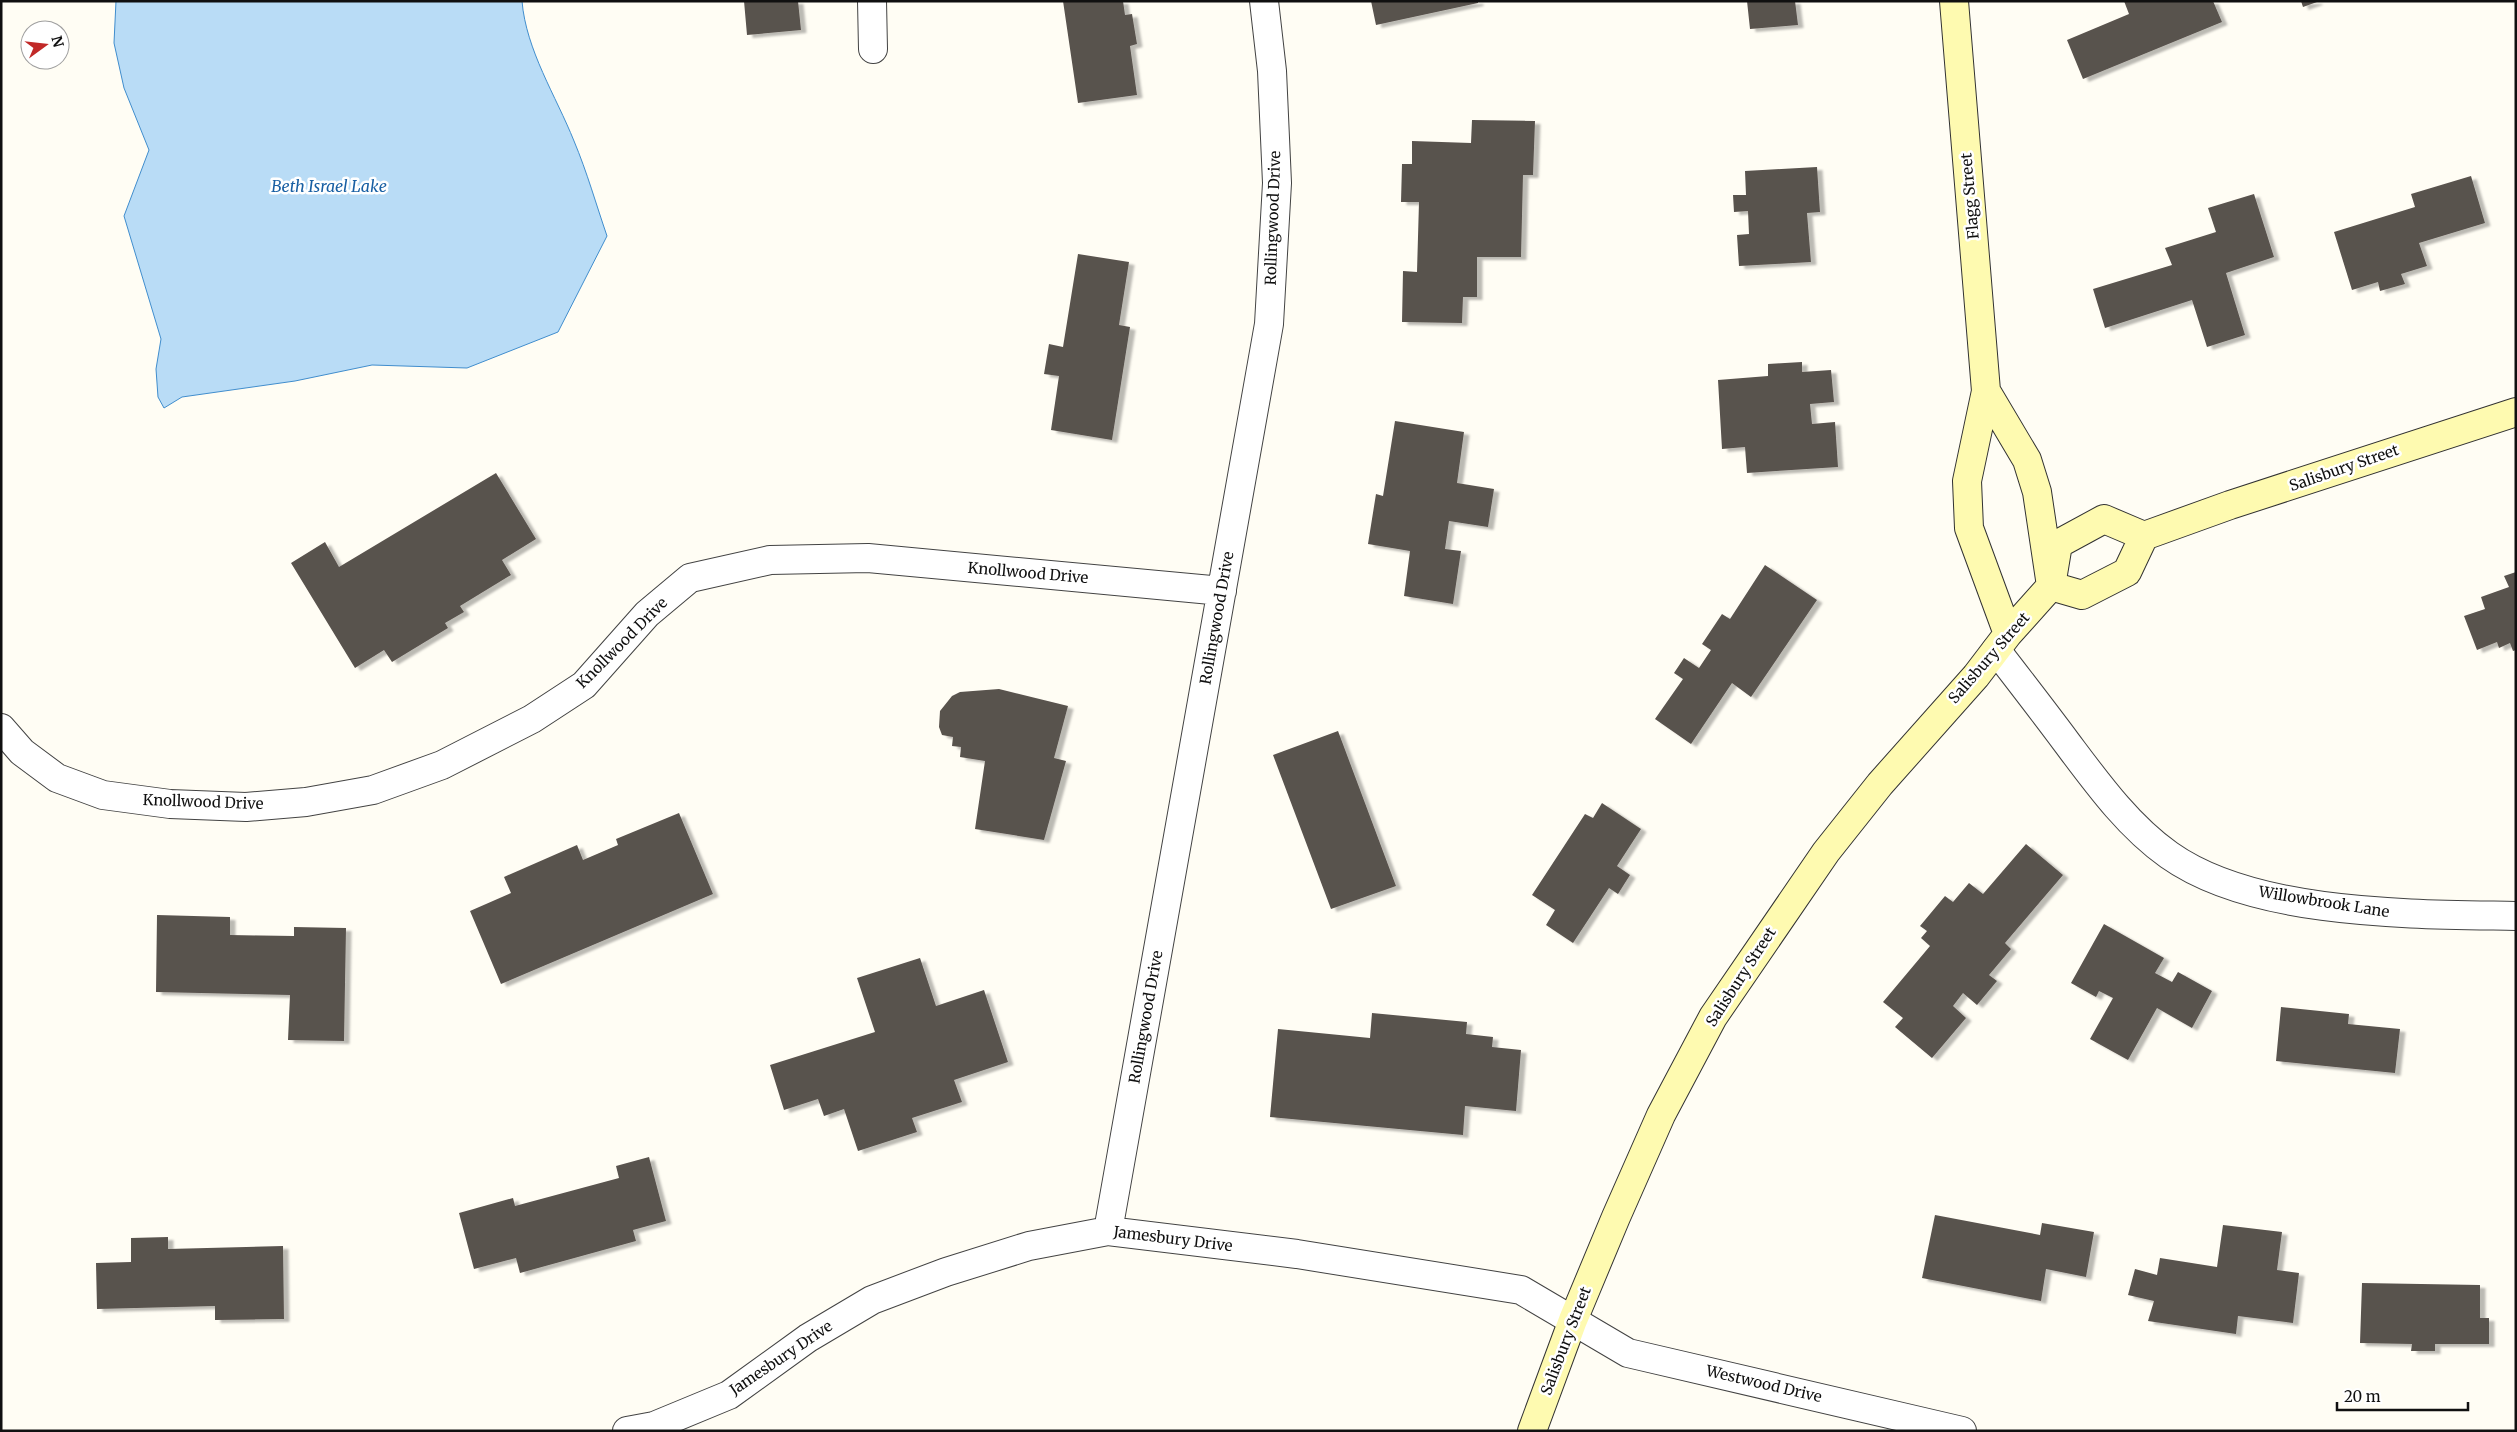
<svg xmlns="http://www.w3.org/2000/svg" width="2517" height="1432" font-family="Merriweather,serif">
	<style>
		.water { fill: #b9dcf6; stroke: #408dcd }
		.building { fill: #59524d; filter: url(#shadow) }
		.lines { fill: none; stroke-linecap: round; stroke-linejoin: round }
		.street-casing { stroke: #434343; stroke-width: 30 }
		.secondary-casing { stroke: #323232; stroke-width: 30 }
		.street { stroke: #fff; stroke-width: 28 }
		.secondary { stroke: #fefab0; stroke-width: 28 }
		.labels { text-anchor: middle; stroke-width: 5; stroke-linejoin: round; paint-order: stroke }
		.street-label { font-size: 15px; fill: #101010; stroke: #fff }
		.water-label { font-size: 16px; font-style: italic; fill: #185fa3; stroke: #fff }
	</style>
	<defs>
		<filter id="shadow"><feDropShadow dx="5.5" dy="3" stdDeviation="1" flood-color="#0004"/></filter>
	</defs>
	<rect width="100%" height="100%" fill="#fffdf4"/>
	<!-- water -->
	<path class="water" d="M116,1H522C526,50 556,96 574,141C587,172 596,204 607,236L558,332L467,368L372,365L295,381L182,397L164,408L158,397L156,369L161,339L124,216L149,150L124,88L114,43Z"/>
	<!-- building -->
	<path class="building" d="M744,1H798L801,30L747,35Z
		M1063,1H1123L1125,15L1132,14L1137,44L1130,46L1137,95L1078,103Z
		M1371,1H1478V3L1376,25Z
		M1747,1H1795L1798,25L1750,29Z
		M2124,1H2213L2222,22L2083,79L2067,40L2129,14Z
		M2301,1H2317V2L2303,7Z
		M1472,120L1535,121L1533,175H1523L1521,257H1477V297H1463L1462,323L1402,322L1403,271L1417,272L1419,202H1401L1402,164H1412V141L1471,143Z
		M1817,167L1820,212L1807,213L1811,262L1739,266L1737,235L1749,234L1748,211L1734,212L1733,195H1746L1745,171Z
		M2471,176L2485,223L2419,243L2427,266L2401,274L2405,284L2380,291L2378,282L2352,290L2334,232L2415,207L2411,194Z
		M2254,194L2274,257L2226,273L2245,335L2207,347L2192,300L2105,328L2093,289L2172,265L2165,248L2216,232L2208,208Z
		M1078,254L1129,262L1119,325L1130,327L1112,440L1051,430L1059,376L1044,374L1049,344L1063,347Z
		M1802,362V372L1831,370L1834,402L1810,404L1812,424L1835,422L1838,467L1747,473L1745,447L1722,449L1718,380L1768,376V364Z
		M1395,421L1464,432L1457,483L1494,489L1488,527L1449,521L1445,549L1461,551L1453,604L1404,596L1410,551L1368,544L1376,494L1383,496Z
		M496,473L536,539L502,560L511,575L460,606L464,612L445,623L448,628L392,662L384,650L355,668L291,563L325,542L339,567Z
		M1765,565L1817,600L1751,697L1732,683L1691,744L1655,719L1683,679L1674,673L1684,658L1699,668L1711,650L1702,644L1722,614L1730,619Z
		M2516,572V650L2513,651L2510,643L2499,648L2497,642L2477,650L2464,616L2485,609L2481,597L2509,587L2504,576Z
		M999,689L1068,706L1054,758L1066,761L1044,840L975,829L985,761L960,757L961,747L952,746L953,737L942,735L939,727L940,711L952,696L960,692Z
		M1338,731L1396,886L1331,909L1273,755Z
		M1602,803L1641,829L1617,866L1630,875L1618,894L1609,888L1573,943L1546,925L1555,910L1532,895L1585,814L1593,818Z
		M679,813L713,894L501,984L470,911L511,893L504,877L577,845L583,860L618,845L616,839Z
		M2026,844L2063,875L2005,943L2011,949L1989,975L1997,981L1977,1005L1963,993L1953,1006L1966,1018L1932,1058L1895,1027L1903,1018L1883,1002L1930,946L1921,938L1927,931L1920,926L1945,896L1953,902L1969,883L1983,894Z
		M157,915L230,917V935L294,936V927L346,928L344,1041L288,1040L290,995L156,992Z
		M2104,924L2164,958L2155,973L2172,982L2178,972L2212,991L2192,1028L2157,1008L2128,1060L2090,1039L2113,998L2099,991L2096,997L2071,983Z
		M920,958L936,1006L984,990L1008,1062L954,1080L962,1102L912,1118L917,1132L858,1151L844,1109L824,1116L818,1099L784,1110L770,1065L875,1032L857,978Z
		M2281,1007L2349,1014L2348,1024L2400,1029L2395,1073L2276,1061Z
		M1372,1013L1467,1022L1466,1034L1493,1037L1492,1047L1521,1050L1516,1111L1465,1106L1463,1135L1270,1117L1278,1029L1370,1038Z
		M649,1157L666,1221L633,1230L636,1241L520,1273L516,1258L474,1269L459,1213L513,1198L515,1206L619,1178L616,1166Z
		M1935,1215L2040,1235L2042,1223L2094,1232L2086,1277L2046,1269L2041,1301L1922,1278Z
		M2223,1225L2282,1232L2277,1270L2299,1273L2293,1323L2238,1316L2236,1334L2148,1321L2154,1301L2128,1295L2135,1269L2157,1275L2160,1258L2217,1267Z
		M168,1237V1249L283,1246L284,1319L215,1320V1306L97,1309L96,1263L131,1262V1238Z
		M2362,1283L2480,1285V1318H2489V1344H2435V1351H2411L2412,1344L2360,1343Z"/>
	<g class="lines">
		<!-- street casing -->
		<g class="street-casing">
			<path id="street" d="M872,1L873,49
				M1996,650C2020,681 2044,712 2067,743C2097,783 2128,826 2169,855C2255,916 2413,914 2516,916
				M1,728L22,752L57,778L103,795L170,804L246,807L306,802L373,790L442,765L532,719L584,685L647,614L690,578L770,560L868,558L1222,591
				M1108,1231L1269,324L1277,183L1272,71L1264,1
				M627,1431L654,1426L729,1395L808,1338L872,1300L946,1272L1029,1246L1108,1231L1297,1254L1521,1290L1628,1353L1962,1431"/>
		</g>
		<!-- secondary casing -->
		<g class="secondary-casing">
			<path id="secondary" d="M1954,1L1986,391L1967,481L1969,528L2008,634
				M2144,536L2127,572L2082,595L2051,586L2058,544L2104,519L2144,536L2230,505L2516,412
				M1532,1431L1573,1320L1616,1217L1661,1115L1713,1017L1826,852L1880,784L1976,676L2008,634L2051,586L2037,492L2027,460L1986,391"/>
		</g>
		<!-- street -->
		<use href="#street" class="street"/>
		<!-- secondary -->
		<use href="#secondary" class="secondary"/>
	</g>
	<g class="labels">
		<!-- street labels -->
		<g class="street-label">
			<text transform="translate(1970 196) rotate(-95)" y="5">Flagg Street</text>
			<text transform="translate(1273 218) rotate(-88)" y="5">Rollingwood Drive</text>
			<text transform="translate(2344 468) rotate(-19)" y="5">Salisbury Street</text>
			<text transform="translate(1028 573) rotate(5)" y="5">Knollwood Drive</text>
			<text transform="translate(1217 618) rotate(-80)" y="5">Rollingwood Drive</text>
			<text transform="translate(622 643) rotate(-45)" y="5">Knollwood Drive</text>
			<text transform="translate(1989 658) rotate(-49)" y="5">Salisbury Street</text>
			<text transform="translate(203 802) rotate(2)" y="5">Knollwood Drive</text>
			<text transform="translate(2324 902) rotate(9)" y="5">Willowbrook Lane</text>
			<text transform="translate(1741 977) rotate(-57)" y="5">Salisbury Street</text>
			<text transform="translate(1146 1017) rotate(-80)" y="5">Rollingwood Drive</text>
			<text transform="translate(1173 1239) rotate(7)" y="5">Jamesbury Drive</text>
			<text transform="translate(1566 1341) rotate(-69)" y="5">Salisbury Street</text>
			<text transform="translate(781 1358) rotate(-34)" y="5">Jamesbury Drive</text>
			<text transform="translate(1764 1384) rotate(13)" y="5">Westwood Drive</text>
		</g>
		<!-- water labels -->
		<g class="water-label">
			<text x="329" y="192">Beth Israel Lake</text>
		</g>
	</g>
	<!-- border -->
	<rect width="2517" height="1432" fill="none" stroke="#101010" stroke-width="5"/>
	<!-- north arrow -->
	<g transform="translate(45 45) rotate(75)"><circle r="24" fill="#ffffff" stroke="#9f9f9f"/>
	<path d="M0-4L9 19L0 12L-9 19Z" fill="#c12928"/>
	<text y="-8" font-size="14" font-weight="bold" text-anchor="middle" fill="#101010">N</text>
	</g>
	<!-- scale -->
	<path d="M2337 1402v8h131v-8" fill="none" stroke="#101010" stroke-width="2.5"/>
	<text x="2344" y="1402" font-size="15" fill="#101010" stroke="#ffffff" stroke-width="4" paint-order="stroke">20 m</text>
</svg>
